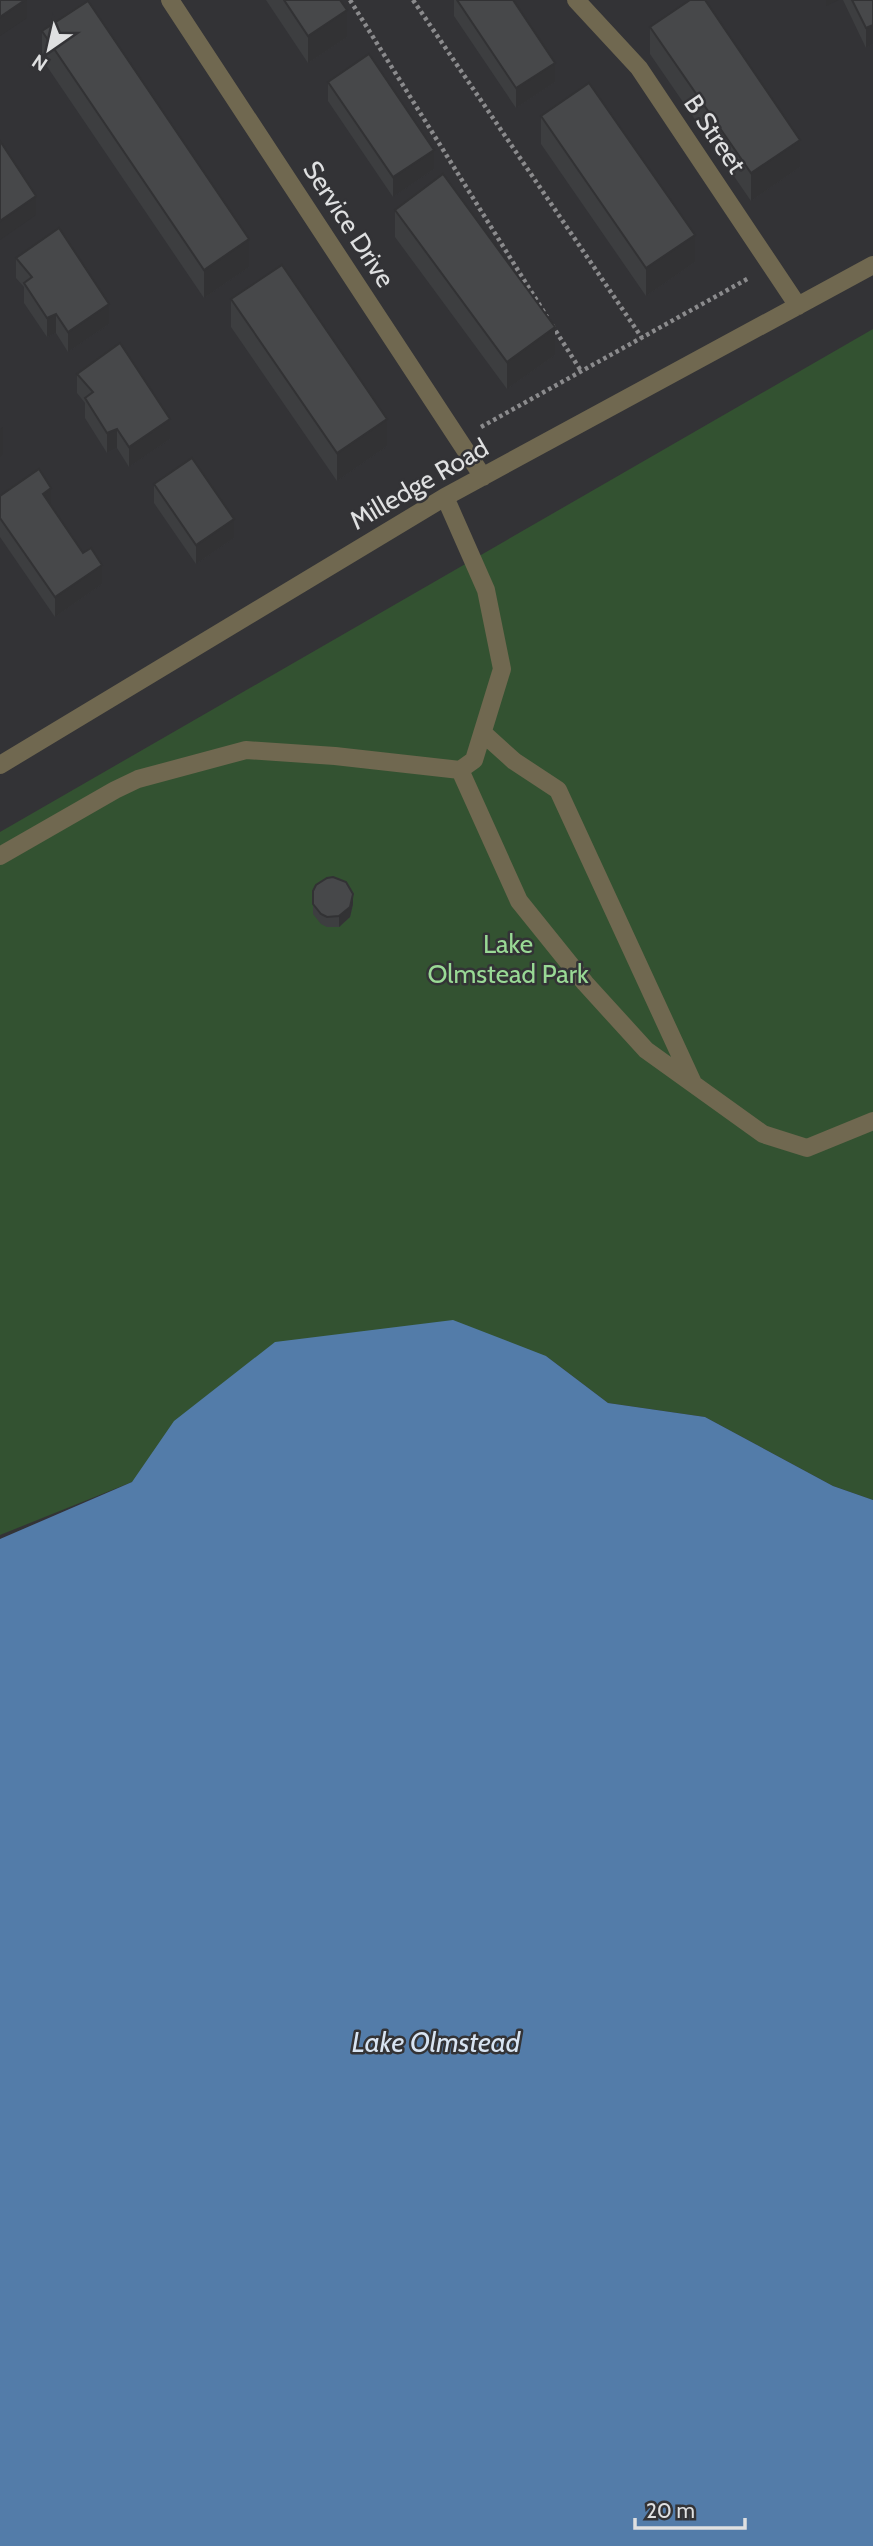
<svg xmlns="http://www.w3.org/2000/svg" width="873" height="2546" font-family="Cabin,sans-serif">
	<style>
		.green { fill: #335231 }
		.water { fill: #537ca9 }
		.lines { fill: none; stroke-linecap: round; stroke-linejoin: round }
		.path { stroke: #8b8b8d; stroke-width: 4.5; stroke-dasharray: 3.5 3.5; stroke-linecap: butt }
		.minor { stroke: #706850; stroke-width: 18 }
		.wall { fill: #3d3e40 }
		.shaded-wall { fill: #323234 }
		.building { fill: #47484a; stroke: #323234; stroke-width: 2 }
		.labels { text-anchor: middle; stroke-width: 5; stroke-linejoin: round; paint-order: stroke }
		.street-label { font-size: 26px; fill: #dfe0e1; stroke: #333336 }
		.park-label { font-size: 26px; fill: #99d995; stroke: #333336 }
		.water-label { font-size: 28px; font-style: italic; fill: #d8e4f2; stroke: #333336 }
	</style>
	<rect width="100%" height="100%" fill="#333336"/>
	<!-- green -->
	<path class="green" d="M873,329V1500L833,1486L705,1417L608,1403L546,1356L132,1482L0,1535V832Z"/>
	<!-- water -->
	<path class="water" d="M453,1320L546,1356L608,1403L705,1417L833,1486L873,1500V2546H0V1539L132,1482L174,1421L275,1342Z"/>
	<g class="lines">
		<!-- path -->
		<path class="path" d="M350,0L547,317
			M413,0L642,338
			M552,325L581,371
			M481,427L749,278"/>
		<!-- minor -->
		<path class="minor" d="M170,0L483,477
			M576,0L639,68L798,306
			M483,733L514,761L558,790L693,1083
			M0,765L445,497L873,265
			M460,770L519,901L585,983L646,1050L763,1134L807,1148L873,1121
			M0,856L115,790L138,779L246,750L335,756L460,770L474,760L502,669L486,590L445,497"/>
	</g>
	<!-- wall -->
	<path class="wall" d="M266,0H340L347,37L308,63Z
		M454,0H513L555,82L516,108L454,16Z
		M843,0H873V44L866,48Z
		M650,27L800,167L751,201L650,54Z
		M42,31L249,267L204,298L42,59Z
		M328,82L434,169L393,197L328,101Z
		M541,116L695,262L646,296L541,144Z
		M395,210L555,355L507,389L395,237Z
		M16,258L109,324L68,352L56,333L47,337L24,303V287L16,278Z
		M231,299L387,446L337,481L231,327Z
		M77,374L170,439L129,467L117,448L107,453L85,418V403L77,393Z
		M154,484L234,538L196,564L154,503Z
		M0,496L51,507L102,584L55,617L0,537Z
		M313,891L353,904L350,917L339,927H327L321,924L313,914Z"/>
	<!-- shaded-wall -->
	<path class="shaded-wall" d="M25,0H27V18L0,36V17Z
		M826,0H839L826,6Z
		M347,10V37L308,63V36Z
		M873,25V44L866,48V28Z
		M555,63V82L516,108V88Z
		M800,140V167L751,201V173Z
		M434,150V169L393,197V177Z
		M36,196V215L0,240V221Z
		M695,235V262L646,296V268Z
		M249,239V267L204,298V270Z
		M109,304V324L68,352V332Z
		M56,314V333L47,337V318Z
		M555,327V355L507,389V362Z
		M170,419V439L129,467V447Z
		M387,419V446L337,481V453Z
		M3,427V454L0,457V429Z
		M117,429V448L107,453V433Z
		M51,488V507L43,494Z
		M234,519V538L196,564V545Z
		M102,565V584L55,617V597Z
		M353,894V904L350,917L339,927V916Z"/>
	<!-- building -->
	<path class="building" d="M0,0H25L0,17Z
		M284,0H340L347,10L308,36Z
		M457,0H513L555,63L516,88Z
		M690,0H705L800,140L751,173L650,27Z
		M852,0H873V25L866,28Z
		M88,1L249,239L204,270L42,31Z
		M369,54L434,150L393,177L328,82Z
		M589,83L695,235L646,268L541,116Z
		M0,141L36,196L0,221Z
		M443,174L555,327L507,362L395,210Z
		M59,228L109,304L68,332L56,314L47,318L24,283L32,277L16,258Z
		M282,265L387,419L337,453L231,299Z
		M120,343L170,419L129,447L117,429L107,433L85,398L93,392L77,374Z
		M192,458L234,519L196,545L154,484Z
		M39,469L51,488L43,494L83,553L91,548L102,565L55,597L0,518V496Z
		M333,877L346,882L353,894L350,907L339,916L327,917L321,914L313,904V891L316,885L327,878Z"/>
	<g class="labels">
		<!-- street labels -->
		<g class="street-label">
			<text transform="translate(715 134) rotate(56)" y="9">B Street</text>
			<text transform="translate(349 224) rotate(57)" y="9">Service Drive</text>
			<text transform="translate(419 484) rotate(-30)" y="9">Milledge Road</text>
		</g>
		<!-- park labels -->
		<g class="park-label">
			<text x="508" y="953">Lake<tspan x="508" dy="30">Olmstead Park</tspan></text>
		</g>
		<!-- water labels -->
		<g class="water-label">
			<text x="436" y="2052">Lake Olmstead</text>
		</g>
	</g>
	<!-- north arrow -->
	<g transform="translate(49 49) rotate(214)" stroke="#333336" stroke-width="5" paint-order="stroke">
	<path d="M0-5L12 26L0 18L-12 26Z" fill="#dfe0e1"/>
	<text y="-10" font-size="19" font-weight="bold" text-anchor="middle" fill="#dfe0e1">N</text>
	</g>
	<!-- scale -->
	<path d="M635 2518v10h110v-10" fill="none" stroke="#dfe0e1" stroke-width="3.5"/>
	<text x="646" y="2518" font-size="21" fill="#dfe0e1" stroke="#333336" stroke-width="5" paint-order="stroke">20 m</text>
</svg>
